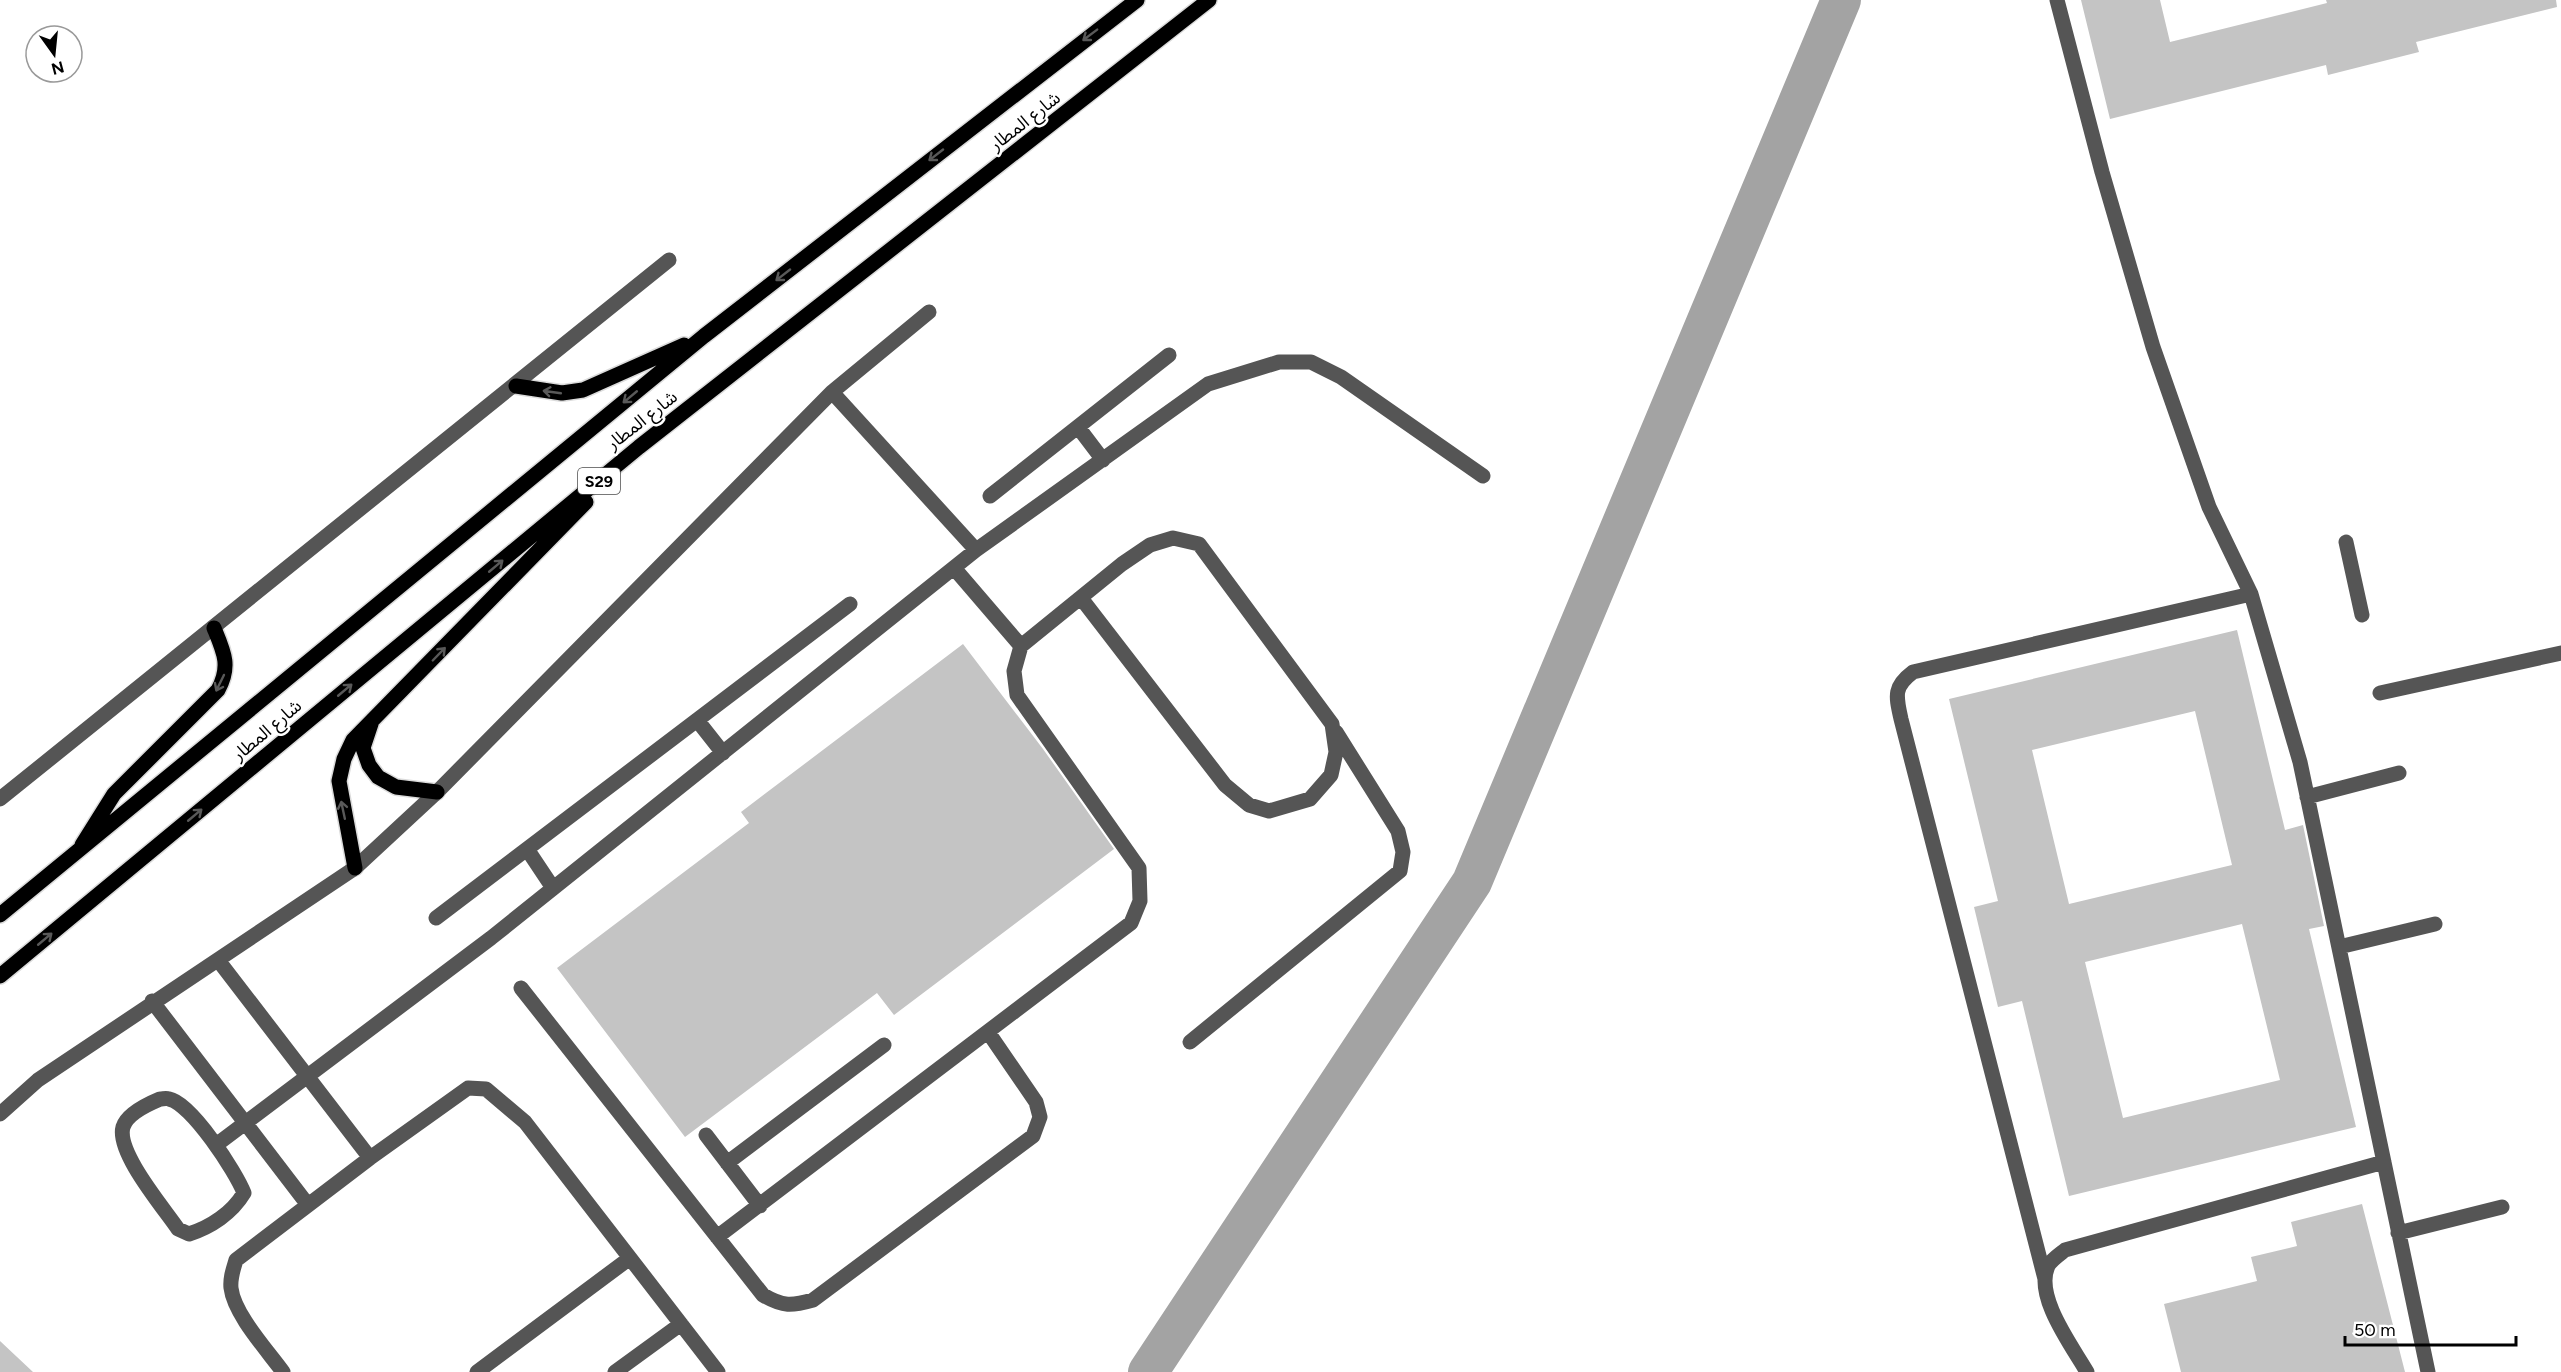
<svg xmlns="http://www.w3.org/2000/svg" width="2561" height="1372" font-family="Figtree,'Noto Sans Arabic',sans-serif">
	<style>
		.lines { fill: none; stroke-linecap: round; stroke-linejoin: round }
		.river { stroke: #a3a3a3; stroke-width: 40 }
		.building { fill: #c4c4c4; fill-rule: evenodd }
		.major-casing { stroke: #dbdbdb; stroke-width: 18 }
		.minor { stroke: #555; stroke-width: 15 }
		.major { stroke: #000; stroke-width: 15 }
		.oneway { stroke: #595959 }
		.labels { text-anchor: middle; stroke-width: 5; stroke-linejoin: round; paint-order: stroke }
		.shield { fill: #fff; stroke: #4c4c4c; stroke-width: 1.5 }
		.shield-label { font-size: 16px; font-weight: bold; fill: #000 }
		.street-label { font-size: 18px; fill: #000; stroke: #fff }
	</style>
	<rect width="100%" height="100%" fill="#fff"/>
	<g class="lines">
		<!-- river -->
		<path class="river" d="M1148,1372L1472,882L1841,0"/>
	</g>
	<!-- building -->
	<path class="building" d="M2081,0H2160L2170,42L2327,3L2326,0H2556L2557,7L2416,42L2419,52L2328,75L2326,65L2110,119Z
		M2237,630L2285,830L2303,825L2324,926L2309,929L2356,1127L2069,1196L2022,1001L1998,1007L1974,907L1998,901L1949,699ZM2195,711L2232,865L2069,904L2032,750ZM2242,924L2280,1080L2123,1118L2085,962Z
		M963,644L1043,749L1114,849L894,1015L877,993L685,1137L557,968L749,823L741,812Z
		M2362,1204L2405,1372H2181L2164,1304L2257,1281L2251,1257L2297,1246L2291,1222Z
		M0,1341L33,1372H0Z"/>
	<g class="lines">
		<!-- major casing -->
		<g class="major-casing">
			<path id="major" d="M516,386L562,393L583,390L684,345
				M371,724L363,748L369,765L378,777L396,787L437,792
				M82,845L114,794L218,690C231,666 224,652 214,628
				M355,868L339,781L344,759L353,740L586,502
				M0,915L704,336L1137,0
				M0,976L639,447L1209,0"/>
		</g>
		<!-- minor -->
		<path class="minor" d="M2057,0L2102,172L2153,347L2209,507L2251,594L2300,762L2428,1372
			M832,392L976,550
			M1078,427L1103,460
			M990,496L1169,355
			M2346,542L2362,615
			M954,568L1021,646
			M2380,693L2561,653
			M697,720L723,753
			M2307,797L2399,773
			M0,799L669,260
			M527,849L553,888
			M436,918L850,604
			M2339,947L2435,924
			M218,960L370,1158
			M521,988L763,1295C783,1307 792,1306 813,1300L1033,1136L1040,1117L1036,1102L988,1032
			M152,1001L308,1205
			M1190,1042L1400,871L1403,852L1398,831L1336,732
			M160,1099C163,1099 166,1098 169,1099C191,1103 236,1172 244,1193C232,1213 211,1227 189,1234L178,1229C163,1207 116,1152 123,1127C127,1114 148,1104 160,1099Z
			M0,1114L38,1080L355,868L437,792L832,392L929,312
			M706,1135L760,1206
			M216,1145L491,938L976,550L1208,384L1279,362H1311L1341,377L1483,476
			M727,1163L884,1045
			M2398,1233L2502,1207
			M717,1237L1131,923L1140,901L1139,868L1017,695L1014,671L1021,646L1122,564L1150,545L1173,538L1199,544L1332,724L1336,752L1331,775L1310,799L1269,811L1249,805L1225,785L1081,598
			M2045,1279L1901,719C1896,696 1893,687 1913,672L2251,594
			M283,1372C267,1350 234,1314 231,1288C230,1278 233,1270 236,1260L370,1158L468,1088L486,1089L525,1122L718,1372
			M477,1372L630,1258
			M615,1372L681,1324
			M2087,1372C2072,1346 2034,1296 2048,1266C2051,1260 2060,1254 2065,1250L2384,1162"/>
		<!-- major -->
		<use href="#major" class="major"/>
	</g>
	<!-- one-way arrows -->
	<defs><path id="oneway-shaft" d="M-6 0H5M1.5-3L5.5 0L1.5 3" fill="none" stroke-width="1.6" stroke-linecap="round" stroke-linejoin="round" transform="scale(1.5)"/></defs>
	<g class="oneway">
		<use href="#oneway-shaft" transform="translate(1090 35) rotate(143)"/>
		<use href="#oneway-shaft" transform="translate(936 155) rotate(142)"/>
		<use href="#oneway-shaft" transform="translate(783 275) rotate(142)"/>
		<use href="#oneway-shaft" transform="translate(552 392) rotate(-172)"/>
		<use href="#oneway-shaft" transform="translate(630 397) rotate(140)"/>
		<use href="#oneway-shaft" transform="translate(496 566) rotate(-40)"/>
		<use href="#oneway-shaft" transform="translate(439 654) rotate(-46)"/>
		<use href="#oneway-shaft" transform="translate(220 683) rotate(116)"/>
		<use href="#oneway-shaft" transform="translate(345 690) rotate(-40)"/>
		<use href="#oneway-shaft" transform="translate(343 810) rotate(-102)"/>
		<use href="#oneway-shaft" transform="translate(195 815) rotate(-40)"/>
		<use href="#oneway-shaft" transform="translate(45 939) rotate(-40)"/>
	</g>
	<g class="labels">
		<!-- shield labels -->
		<rect class="shield" x="578" y="468" width="42" height="26" rx="4.5"/>
		<g class="shield-label">
			<text x="599" y="487">S29</text>
		</g>
		<!-- street labels -->
		<g class="street-label">
			<text transform="translate(1025 121) rotate(-38)" y="6">شارع المطار</text>
			<text transform="translate(642 420) rotate(-38)" y="6">شارع المطار</text>
			<text transform="translate(267 730) rotate(-40)" y="6">شارع المطار</text>
		</g>
	</g>
	<!-- north arrow -->
	<g transform="translate(54 54) rotate(165)"><circle r="28" fill="#ffffff" stroke="#999999" stroke-width="1.5"/>
	<path d="M0-4.5L10 22L0 15L-10 22Z" fill="#000000"/>
	<text y="-9" font-size="16" font-weight="bold" text-anchor="middle" fill="#000000">N</text>
	</g>
	<!-- scale -->
	<path d="M2345 1336v9h171v-9" fill="none" stroke="#000000" stroke-width="3"/>
	<text x="2354" y="1336" font-size="18" fill="#000000" stroke="#ffffff" stroke-width="4.5" paint-order="stroke">50 m</text>
</svg>
